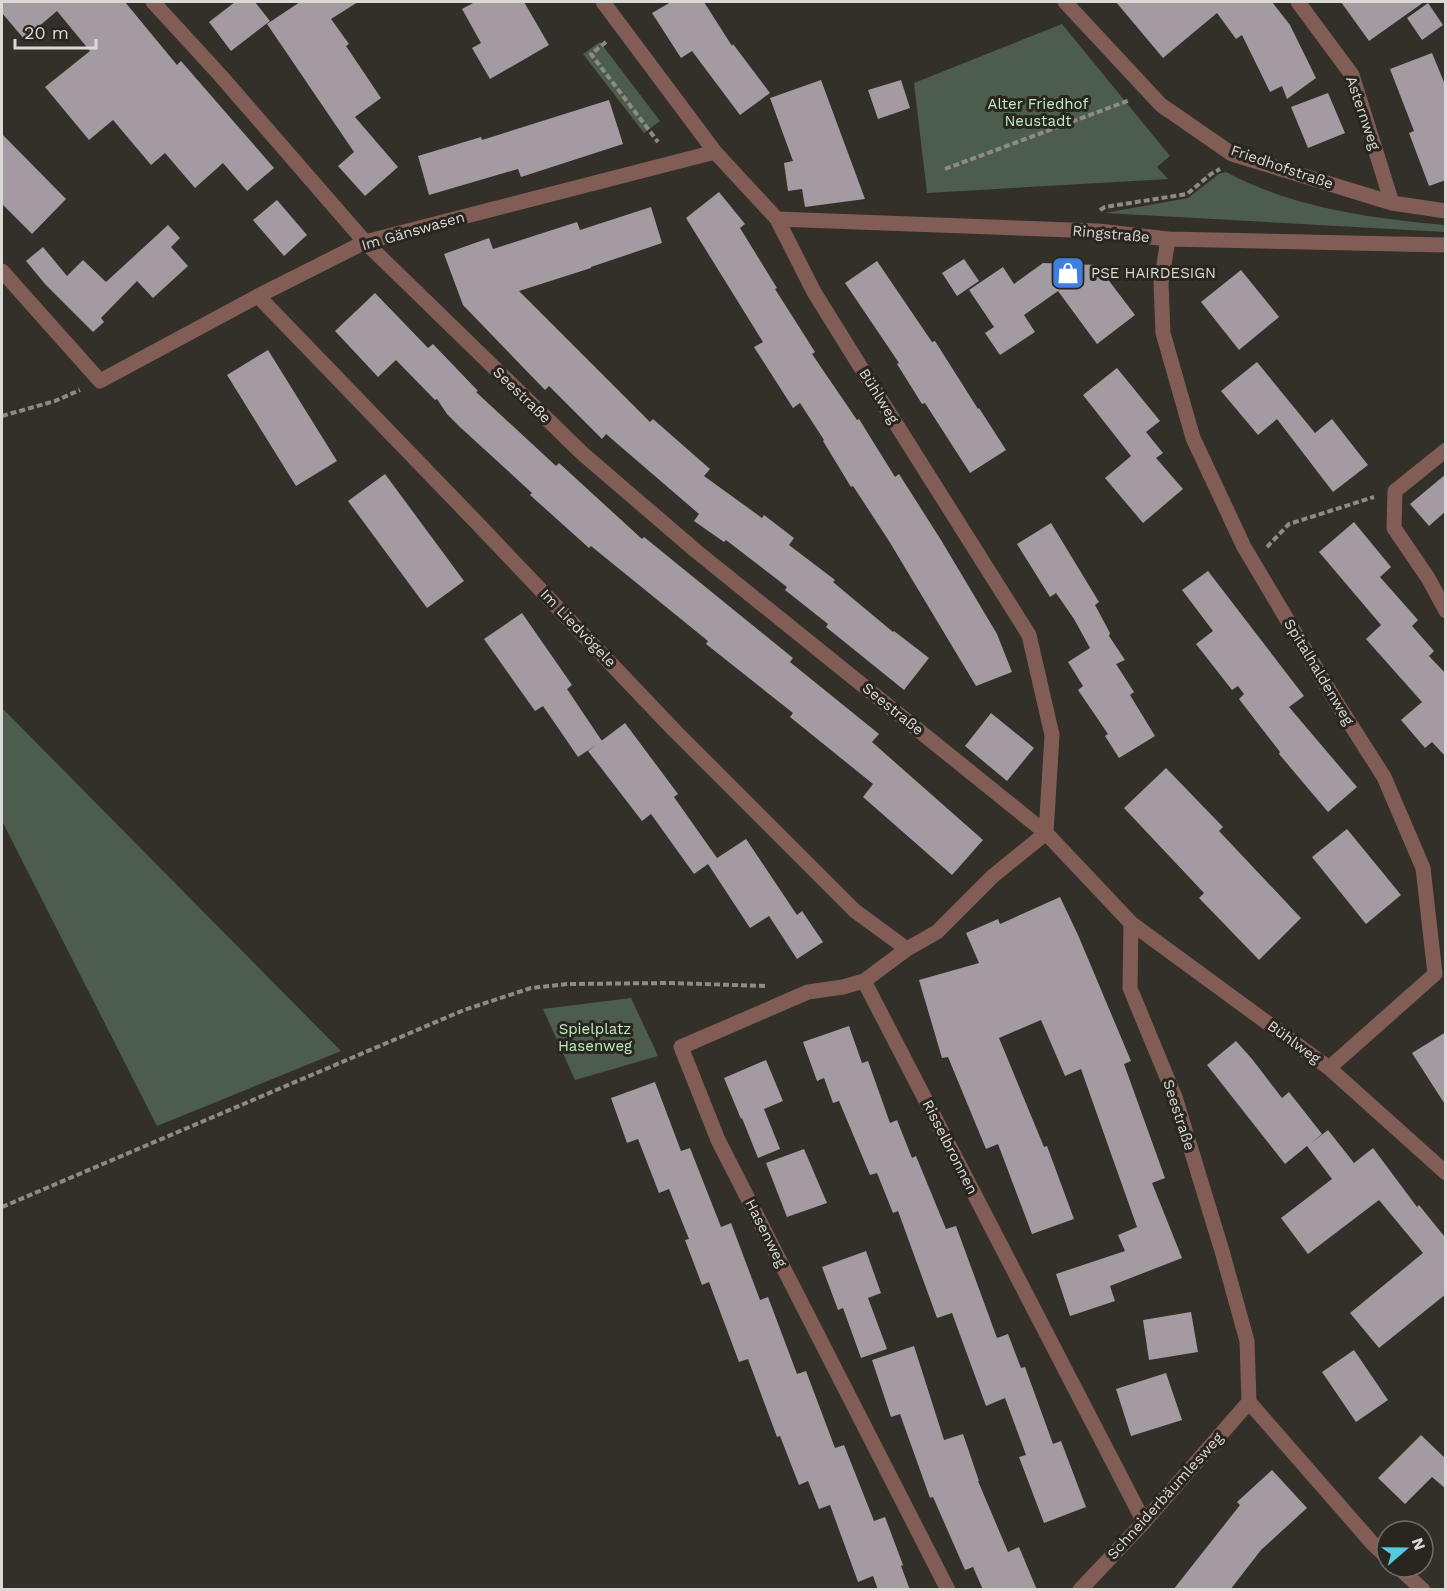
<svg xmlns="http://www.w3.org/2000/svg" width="1447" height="1591" font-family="'Work Sans',sans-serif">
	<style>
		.green { fill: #4d5d4d }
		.building { fill: #a39ba1 }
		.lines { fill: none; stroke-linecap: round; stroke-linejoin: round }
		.path { stroke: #8e8b87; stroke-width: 4; stroke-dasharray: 6 3; stroke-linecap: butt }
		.minor { stroke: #825d56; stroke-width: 15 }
		.labels { text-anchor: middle; stroke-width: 6; stroke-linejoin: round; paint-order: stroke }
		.park-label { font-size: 15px; fill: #beeebf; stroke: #292620 }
		.street-label { font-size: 15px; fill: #dbd9d5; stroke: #292620 }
		.poi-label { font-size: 15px; fill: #dbd9d5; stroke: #292620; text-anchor: start }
	</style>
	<rect width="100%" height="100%" fill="#332f29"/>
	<!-- green -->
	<path class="green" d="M1062,24L1170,156L1157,167L1168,179L927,193L914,83Z
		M600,42L660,121L644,133L583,54Z
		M1226,172C1293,208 1371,218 1445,225V232L1105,213L1188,198L1219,174Z
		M2,708L341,1051L157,1126L2,821Z
		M631,998L658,1056L575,1080L543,1009Z"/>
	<!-- building -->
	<path class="building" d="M2,2H125L177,65L181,61L274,168L247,191L223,163L195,188L165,153L151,165L113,120L89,140L45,87L90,51L57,11L24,39L2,13Z
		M235,2H255L270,21L231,51L209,22Z
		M300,2H358L331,19L349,44L346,46L381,98L355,117L398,167L365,196L338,166L354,152L267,24Z
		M475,2H524L549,45L490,79L472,48L481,43L462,9Z
		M671,2H704L732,46L733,44L770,93L740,115L692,51L681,58L652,13Z
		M1116,2H1272L1290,25L1316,78L1287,99L1282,86L1270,92L1242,35L1236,39L1217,13L1163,58Z
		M1341,2H1424L1369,41Z
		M1428,3L1443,25L1422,40L1407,18Z
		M1432,53L1446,87V180L1429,186L1409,133L1414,131L1390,69Z
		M821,80L865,199L805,207L802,189L788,191L784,163L793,161L770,98Z
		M901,80L910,108L878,119L868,90Z
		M1328,93L1345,133L1308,148L1291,107Z
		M609,100L623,144L521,177L518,169L429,195L418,156L481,137L482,140Z
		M2,134L66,199L32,234L2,204Z
		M719,192L745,224L740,228L777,288L775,289L815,352L812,354L857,420L859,419L895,477L899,474L941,540L997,634L1012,672L976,686L889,541L853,486L851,487L823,441L824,440L800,403L793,408L754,347L763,342L686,218Z
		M277,200L307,235L284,256L253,220Z
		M651,207L662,243L591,267V268L519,291L650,422L653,419L710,469L704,476L762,518L764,515L794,538L789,545L835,580L833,582L893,632L894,631L929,658L904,690L826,627L828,624L785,590L787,587L726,540L724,542L694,521L699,514L606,434L602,439L549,386L545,390L463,305L444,254L489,238L493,249L577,222L580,230Z
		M168,225L180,238L171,247L188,266L153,298L137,281L101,318L104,322L93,332L45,284L26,261L43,247L67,276L83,260L106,282Z
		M964,259L979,281L957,296L942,273Z
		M877,261L932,342L935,341L978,409L979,408L1006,450L970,473L925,403L922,404L897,364L899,363L845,283Z
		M1043,263L1097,265L1135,315L1097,344L1058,291L1024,315L1035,332L1000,355L985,333L994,327L969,290L1003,267L1014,284Z
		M1241,270L1279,317L1239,350L1201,302Z
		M375,293L428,348L433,344L478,391L476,392L556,466L559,463L642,539L644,537L793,658L790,662L879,734L872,742L983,840L952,875L863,797L873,784L790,717L793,713L706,644L708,641L591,546L589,548L530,495L532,493L461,428L447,414L437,399L435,400L396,360L378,377L335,331Z
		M268,350L337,461L296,486L227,375Z
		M1257,362L1315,433L1332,419L1368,465L1333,492L1277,419L1258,435L1221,391Z
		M1117,368L1160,421L1146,432L1163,453L1156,458L1183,489L1143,523L1105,478L1131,456L1083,395Z
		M385,474L464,581L427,608L348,501Z
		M1446,474V511L1429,526L1410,504Z
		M1354,522L1391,567L1380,577L1418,620L1412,626L1434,651L1429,656L1446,674V757L1432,742L1425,748L1401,720L1422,702L1366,639L1381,625L1319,552Z
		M1051,523L1099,602L1095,605L1110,633L1109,636L1125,660L1116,664L1134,692L1130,695L1155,736L1119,758L1105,736L1108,734L1078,690L1083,686L1068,662L1090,648L1074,619L1056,593L1050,597L1017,544Z
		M1208,571L1304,696L1289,707L1357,787L1328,812L1279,754L1280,752L1239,699L1244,694L1238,686L1232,690L1196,644L1213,631L1182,590Z
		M522,613L572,685L567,689L602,741L578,757L543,706L535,711L484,639Z
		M991,713L1034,748L1007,781L965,746Z
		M625,723L678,794L674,797L717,858L708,864L746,839L797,915L802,911L823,942L797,959L769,916L750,928L708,864L694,874L651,814L642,821L588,751Z
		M1166,768L1223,827L1219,831L1301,918L1259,960L1199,898L1204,893L1124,808Z
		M1347,829L1401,895L1366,924L1312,857Z
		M1060,897L1078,935L1131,1061L1124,1064L1165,1178L1152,1183L1182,1258L1110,1286L1115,1301L1070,1316L1056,1274L1125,1251L1118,1235L1137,1227L1081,1069L1065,1076L1041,1020L999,1038L1044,1147L1047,1146L1074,1219L1032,1234L998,1144L986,1149L948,1057L942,1058L919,980L979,963L966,933L998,919L1000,924Z
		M849,1026L862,1063L868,1061L890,1123L897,1120L912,1158L916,1156L946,1229L956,1226L997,1338L1008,1334L1021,1368L1025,1367L1053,1444L1061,1441L1086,1507L1044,1523L1019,1457L1026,1455L1005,1398L986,1406L952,1313L937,1318L898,1211L893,1213L877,1173L870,1175L839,1101L833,1103L824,1078L817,1081L803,1042Z
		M1446,1032V1106L1412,1053Z
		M1236,1041L1252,1059L1282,1098L1289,1092L1322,1134L1310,1144L1328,1130L1354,1163L1373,1148L1417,1207L1419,1205L1444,1236L1446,1235V1294L1379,1348L1350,1313L1423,1253L1379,1200L1308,1254L1281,1218L1332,1179L1307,1146L1285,1164L1207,1065Z
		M766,1060L783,1101L764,1109L780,1149L758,1158L742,1118L741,1119L724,1078Z
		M655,1082L681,1151L690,1148L721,1227L731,1223L760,1300L768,1297L797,1374L806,1371L835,1448L844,1445L874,1521L885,1517L903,1565L901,1566L910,1590H878L873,1576L858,1582L830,1505L819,1509L808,1481L799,1485L780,1436L777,1437L748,1359L739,1362L709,1282L702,1285L685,1240L689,1239L669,1189L659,1193L638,1139L627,1143L611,1098Z
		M804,1149L827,1203L787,1217L766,1163Z
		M866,1251L881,1293L868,1298L887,1349L861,1358L843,1308L838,1310L822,1267Z
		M1191,1312L1198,1352L1149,1360L1143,1320Z
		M914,1346L944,1440L963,1434L979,1481H978L1008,1552L1019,1547L1037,1590H983L973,1567L965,1570L933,1497L930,1498L900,1414L891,1417L872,1360Z
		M1354,1350L1388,1400L1356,1422L1322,1372Z
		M1166,1373L1182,1420L1131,1436L1116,1389Z
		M1421,1435L1446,1459V1489L1432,1477L1405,1504L1378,1478Z
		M1272,1470L1307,1508L1261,1550L1230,1590H1173L1240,1505L1237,1502Z"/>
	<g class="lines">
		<!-- path -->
		<path class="path" d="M606,42L591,54L658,142
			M945,169L1130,100
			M1100,210L1105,207L1187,194L1211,174L1220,169
			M2,416L55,401L80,390
			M1267,547L1289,524L1374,497
			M2,1207L464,1010L531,988L567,984L670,983L766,986"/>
		<!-- minor -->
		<path class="minor" d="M153,2L220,75L365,242L583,454L696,551L1046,833L1131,923L1329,1068L1446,1173
			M603,2L715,152L777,219L814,292L891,416L1029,635L1052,735L1046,833
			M1065,2L1161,105L1232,154L1392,203L1446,211
			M1298,2L1352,75L1392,203
			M777,219L1098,231L1168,239L1446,245
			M1168,239L1161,283L1163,333L1193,438L1244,547L1335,700L1384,777L1423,868L1435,974L1329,1068
			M2,271L100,381L258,296L365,242L715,152
			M258,296L478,524L675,731L855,911L907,949
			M1446,450L1395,491L1394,528L1428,578L1446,611
			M1131,923L1130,988L1175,1097L1222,1251L1247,1341L1249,1402L1373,1544L1387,1557
			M864,981L1144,1522
			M1398,1567L1423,1590
			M948,1590L718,1140L681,1047L808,992L843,987L864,981L907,949L937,932L993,876L1046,833
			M1080,1590L1144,1522L1249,1402"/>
	</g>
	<!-- icons -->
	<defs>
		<g id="shop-square" transform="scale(1.725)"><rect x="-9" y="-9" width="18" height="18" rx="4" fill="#3f7fe0" stroke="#292620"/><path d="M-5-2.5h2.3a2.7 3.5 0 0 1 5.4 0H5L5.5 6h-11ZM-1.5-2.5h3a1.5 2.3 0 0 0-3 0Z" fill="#fff"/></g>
	</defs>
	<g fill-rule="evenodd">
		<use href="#shop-square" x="1068" y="273"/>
	</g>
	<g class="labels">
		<!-- park labels -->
		<g class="park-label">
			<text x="1038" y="109">Alter Friedhof<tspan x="1038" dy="17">Neustadt</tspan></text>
			<text x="595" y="1034">Spielplatz<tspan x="595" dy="17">Hasenweg</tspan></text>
		</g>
		<!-- street labels -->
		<g class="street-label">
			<text transform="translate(1363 113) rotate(71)" y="5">Asternweg</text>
			<text transform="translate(1282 167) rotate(19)" y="5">Friedhofstraße</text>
			<text transform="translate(413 231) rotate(-16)" y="5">Im Gänswasen</text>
			<text transform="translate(1111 234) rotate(5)" y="5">Ringstraße</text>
			<text transform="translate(522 395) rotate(44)" y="5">Seestraße</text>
			<text transform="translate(879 396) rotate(58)" y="5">Bühlweg</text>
			<text transform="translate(578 628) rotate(46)" y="5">Im Liedvögele</text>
			<text transform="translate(1319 672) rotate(59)" y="5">Spitalhaldenweg</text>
			<text transform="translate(893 709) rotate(39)" y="5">Seestraße</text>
			<text transform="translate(1294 1042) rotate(36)" y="5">Bühlweg</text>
			<text transform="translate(1179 1115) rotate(72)" y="5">Seestraße</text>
			<text transform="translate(950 1147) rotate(63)" y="5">Risselbronnen</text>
			<text transform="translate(766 1233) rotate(63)" y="5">Hasenweg</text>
			<text transform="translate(1165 1496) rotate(-48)" y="5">Schneiderbäumlesweg</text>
		</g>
		<!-- poi labels -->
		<g class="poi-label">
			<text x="1091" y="278">PSE HAIRDESIGN</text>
		</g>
	</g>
	<!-- border -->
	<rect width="1447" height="1591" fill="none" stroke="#dbd9d5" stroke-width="6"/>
	<!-- north arrow -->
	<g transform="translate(1405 1549) rotate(70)"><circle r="28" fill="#292620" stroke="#706e68" stroke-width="1.5"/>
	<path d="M0-4.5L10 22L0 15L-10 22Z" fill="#54cadd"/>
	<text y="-9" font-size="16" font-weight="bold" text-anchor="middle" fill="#dbd9d5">N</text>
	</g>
	<!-- scale -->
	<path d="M15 39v9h81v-9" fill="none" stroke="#dbd9d5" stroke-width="3"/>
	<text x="24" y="39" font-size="18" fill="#dbd9d5" stroke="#292620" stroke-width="4.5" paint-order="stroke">20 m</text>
</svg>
